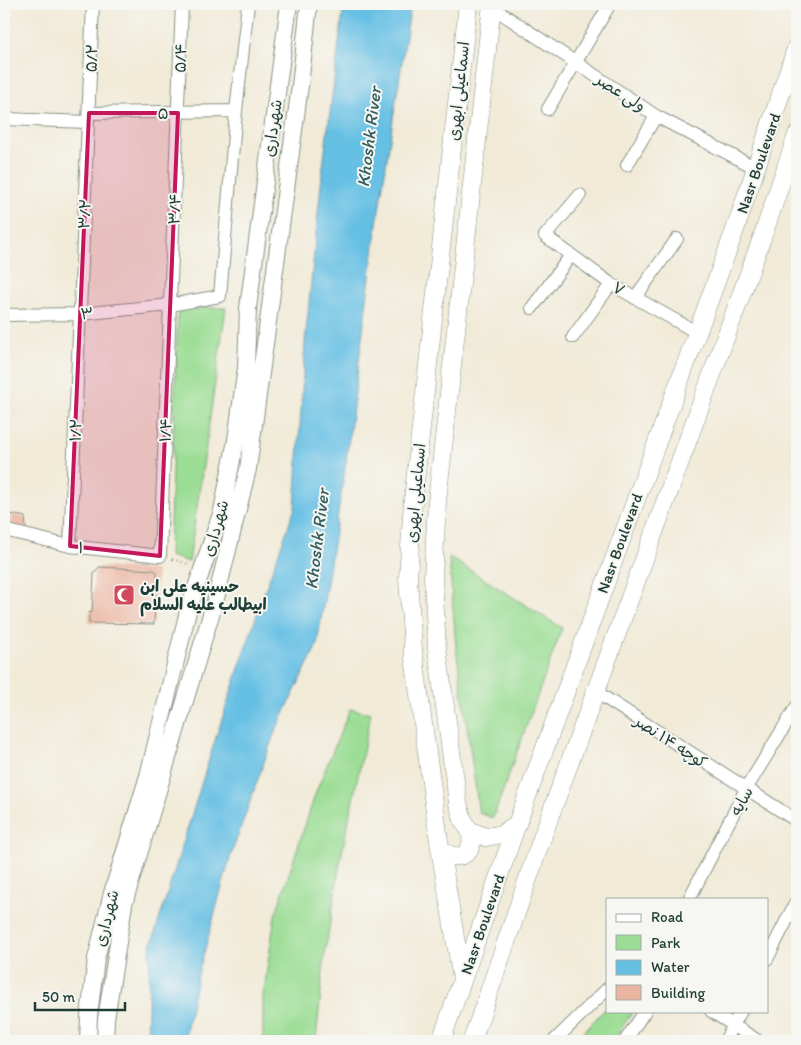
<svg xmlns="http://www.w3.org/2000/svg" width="801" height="1045" font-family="Itim,'Playpen Sans Arabic',sans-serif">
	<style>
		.green { fill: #9bdd94; stroke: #5d8d64 }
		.water { fill: #66c0e4; stroke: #427e8c }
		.building { fill: #ebb5a1 }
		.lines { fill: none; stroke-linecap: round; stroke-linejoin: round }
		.minor-casing { stroke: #889486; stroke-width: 14 }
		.tertiary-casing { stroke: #889486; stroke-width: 18 }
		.secondary-casing { stroke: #889486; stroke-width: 19 }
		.path { stroke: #889486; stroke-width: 2; stroke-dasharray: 1 4; stroke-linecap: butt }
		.minor { stroke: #fff; stroke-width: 12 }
		.tertiary { stroke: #fff; stroke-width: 16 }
		.secondary { stroke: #fff; stroke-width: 18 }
		.marked { fill: #c2185b; fill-opacity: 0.2; stroke: #c2185b; stroke-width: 4; stroke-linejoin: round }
		.labels { text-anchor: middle; stroke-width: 4; stroke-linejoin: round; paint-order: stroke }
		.street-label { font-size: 16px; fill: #1f3d34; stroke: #f6f6f2 }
		.poi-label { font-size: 16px; font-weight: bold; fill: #1f3d34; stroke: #f6f6f2; text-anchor: start }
		.water-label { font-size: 18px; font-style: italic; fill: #315e60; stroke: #f6f6f2 }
	</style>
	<rect width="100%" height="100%" fill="#f6f6f2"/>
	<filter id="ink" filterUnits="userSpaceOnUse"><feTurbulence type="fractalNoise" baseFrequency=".02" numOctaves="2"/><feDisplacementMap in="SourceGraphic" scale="10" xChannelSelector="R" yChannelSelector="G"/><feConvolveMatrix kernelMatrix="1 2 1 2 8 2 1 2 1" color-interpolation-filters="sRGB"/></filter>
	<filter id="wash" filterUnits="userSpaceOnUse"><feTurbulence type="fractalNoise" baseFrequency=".0096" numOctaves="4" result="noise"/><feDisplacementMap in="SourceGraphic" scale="20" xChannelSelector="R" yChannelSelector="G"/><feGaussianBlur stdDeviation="1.12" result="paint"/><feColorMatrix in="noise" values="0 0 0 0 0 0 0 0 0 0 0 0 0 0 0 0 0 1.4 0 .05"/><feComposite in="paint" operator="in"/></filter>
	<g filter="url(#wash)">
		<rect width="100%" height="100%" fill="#f1ead7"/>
		<!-- green -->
		<path class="green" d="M178,307L226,308L189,562L169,556Z
			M449,557L562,628L493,818L479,813L456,647Z
			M350,709L371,713L341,857L324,959L316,1041H263V996L275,916L316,792Z
			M607,1007V1011H633L613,1041H575Z"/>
		<!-- water -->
		<path class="water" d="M344,4H411L376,230L345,469L317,645L274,734L230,858L197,978L184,1041H147L150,949L216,737L264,593L295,508L305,342L322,174Z"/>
		<g id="blocks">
			<!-- building -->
			<path class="building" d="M11,514L25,517L26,529L11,526Z
				M99,567L154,570L157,572L154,624L89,623V612L92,613L94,573Z"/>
		</g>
	</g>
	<g filter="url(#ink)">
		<use href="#blocks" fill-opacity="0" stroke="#889486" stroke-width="1"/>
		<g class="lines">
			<!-- minor casing -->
			<g class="minor-casing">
				<path id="minor" d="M492,7L656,116L756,168
					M548,109L607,9
					M89,113L236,111
					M4,119L88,122
					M627,165L656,116
					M580,195L545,236L611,284L696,332
					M635,298L677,239
					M532,308L571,255
					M4,315L80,314L170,305L220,296L236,111L248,4
					M573,337L611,284
					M4,530L70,546L160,556L182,4
					M70,546L93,4
					M596,692L797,821
					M689,899L746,789L797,706
					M767,959L797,900
					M711,1011L758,1041
					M554,1041L607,989
					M625,1041L645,1011
					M725,1041L741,1011"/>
			</g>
			<!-- tertiary casing -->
			<g class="tertiary-casing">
				<path id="tertiary" d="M88,1041L89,1016L96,959L112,893L148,776L188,611L222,511L236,440L246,367L248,308L289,4
					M105,1041L106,1019L124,904L216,598L248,469L300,86L309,4"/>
			</g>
			<!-- secondary casing -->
			<g class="secondary-casing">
				<path id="secondary" d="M492,4L437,502L433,578L437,648L458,803L463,820L470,831L486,837L502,834L517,824
					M440,848C457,865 477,854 470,831
					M462,979L440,848L413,650L408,578L413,500L468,4
					M441,1041L517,824L736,227L797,46
					M472,1041L543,835L762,238L797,135"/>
			</g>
			<!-- path -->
			<path class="path" d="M172,559L189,564"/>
			<!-- minor -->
			<use href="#minor" class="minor"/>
			<!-- tertiary -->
			<use href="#tertiary" class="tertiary"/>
			<!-- secondary -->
			<use href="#secondary" class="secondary"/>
		</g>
	</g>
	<!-- marked area -->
	<path class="marked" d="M89,113H178L160,556L70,546Z"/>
	<!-- icons -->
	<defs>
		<g id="mosque-square" transform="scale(1.125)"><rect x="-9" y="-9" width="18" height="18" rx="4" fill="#d1495b" stroke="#f6f6f2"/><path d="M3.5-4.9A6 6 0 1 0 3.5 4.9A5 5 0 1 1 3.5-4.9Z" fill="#fff"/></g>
	</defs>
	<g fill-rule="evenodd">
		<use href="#mosque-square" x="124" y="595"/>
	</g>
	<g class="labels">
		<!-- street labels -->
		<g class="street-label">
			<text transform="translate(91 58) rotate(-88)" y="6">۵/۲</text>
			<text transform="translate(180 58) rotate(-88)" y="6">۵/۴</text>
			<text transform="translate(458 91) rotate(-84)" y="6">اسماعیلی ابهری</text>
			<text transform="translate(621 92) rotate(33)" y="6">ولی عصر</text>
			<text x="163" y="119">۵</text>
			<text transform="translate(272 128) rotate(-82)" y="6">شهرداری</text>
			<text transform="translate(758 163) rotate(-71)" y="6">Nasr Boulevard</text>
			<text transform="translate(174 209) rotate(-88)" y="6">۳/۴</text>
			<text transform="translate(84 214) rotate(-87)" y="6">۳/۲</text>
			<text transform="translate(619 288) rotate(31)" y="6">۷</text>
			<text transform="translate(87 313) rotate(-5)" y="6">۳</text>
			<text transform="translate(75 430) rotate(-87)" y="6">۱/۲</text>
			<text transform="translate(165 430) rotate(-88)" y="6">۱/۴</text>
			<text transform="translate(415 493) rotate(-85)" y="6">اسماعیلی ابهری</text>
			<text transform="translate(215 528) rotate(-74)" y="6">شهرداری</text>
			<text transform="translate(619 543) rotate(-70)" y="6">Nasr Boulevard</text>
			<text transform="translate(81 547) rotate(6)" y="6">۱</text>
			<text transform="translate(671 741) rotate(33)" y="6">کوچه ۱۴ نصر</text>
			<text transform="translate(741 801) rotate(-62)" y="6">سایه</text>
			<text transform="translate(106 918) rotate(-76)" y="6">شهرداری</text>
			<text transform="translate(482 924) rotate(-71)" y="6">Nasr Boulevard</text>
		</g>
		<!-- poi labels -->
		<g class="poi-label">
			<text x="140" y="592">حسینیه علی ابن<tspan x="140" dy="18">ابیطالب علیه السلام</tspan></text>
		</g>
		<!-- water labels -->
		<g class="water-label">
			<text transform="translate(369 137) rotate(-83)" y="6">Khoshk River</text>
			<text transform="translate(317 539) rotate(-83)" y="6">Khoshk River</text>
		</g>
	</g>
	<!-- margin -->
	<rect width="801" height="1045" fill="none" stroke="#f6f6f2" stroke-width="20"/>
	<!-- legend -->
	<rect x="606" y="898" width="162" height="115" fill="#f6f6f2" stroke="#a0aca6"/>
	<rect x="616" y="914" width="25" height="8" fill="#ffffff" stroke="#a0aca6"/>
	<text x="651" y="922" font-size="15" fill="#1f3d34">Road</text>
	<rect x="616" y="935" width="25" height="15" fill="#9bdd94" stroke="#a0aca6"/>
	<text x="651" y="948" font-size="15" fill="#1f3d34">Park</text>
	<rect x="616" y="960" width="25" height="15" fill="#66c0e4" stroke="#a0aca6"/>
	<text x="651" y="972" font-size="15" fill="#1f3d34">Water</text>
	<rect x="616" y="985" width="25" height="15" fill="#ebb5a1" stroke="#a0aca6"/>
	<text x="651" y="998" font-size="15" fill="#1f3d34">Building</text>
	<!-- scale -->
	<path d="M35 1002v8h90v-8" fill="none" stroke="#1f3d34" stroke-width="2.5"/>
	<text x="42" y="1002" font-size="15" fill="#1f3d34" stroke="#f6f6f2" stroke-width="4" paint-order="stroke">50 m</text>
</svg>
